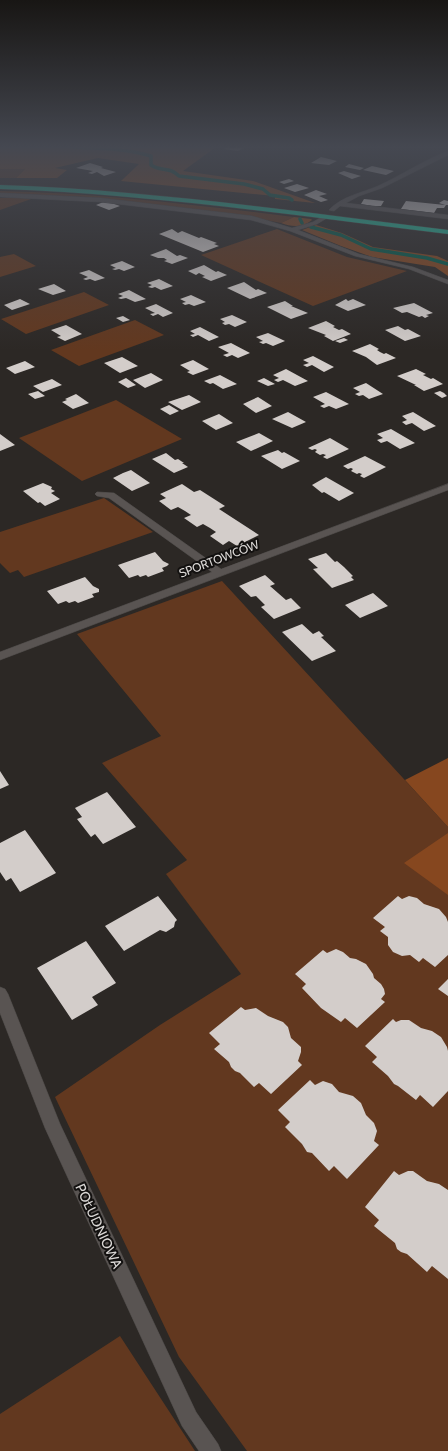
<svg xmlns="http://www.w3.org/2000/svg" width="448" height="1451" font-family="Cabin,sans-serif">
	<style>
		.green { fill: #62381f }
		.forest { fill: #86471f }
		.lines { fill: none; stroke-linecap: round; stroke-linejoin: round }
		.stream { stroke: #035c4a; stroke-width: 3.5 }
		.building { fill: #d3cdca }
		.minor-casing { stroke: #484543; stroke-width: 1 }
		.highway-casing { stroke: #484543; stroke-width: 1 }
		.minor { fill: #595452; fill-rule: evenodd }
		.highway { fill: #23b796; fill-rule: evenodd }
		.labels { text-anchor: middle; stroke-width: 4; stroke-linejoin: round; paint-order: stroke }
		.street-label { font-size: 12px; fill: #dbd8d6; stroke: #131110 }
		.near-street-label { font-size: 14px; fill: #dbd8d6; stroke: #131110 }
	</style>
	<rect width="100%" height="100%" fill="#2c2825"/>
	<!-- green -->
	<path class="green" d="M0,169H25L16,178H0Z
		M0,191C99,193 196,205 294,217L281,223L235,214L180,209L88,197L0,194Z
		M0,198H34L0,210Z
		M277,229L347,257L407,271L313,306L201,255Z
		M14,254L36,266L0,277V257Z
		M84,292L109,305L26,334L1,319Z
		M135,320L164,335L79,366L51,350Z
		M116,400L182,439L82,481L19,438Z
		M104,498L153,532L24,577L18,570L10,573L0,563V532Z
		M222,581L448,827V1451H247L179,1357L55,1097L160,1025L241,974L166,874L187,860L102,763L161,736L77,634Z
		M120,1336L195,1451H0V1414Z"/>
	<!-- forest -->
	<path class="forest" d="M0,147H216L183,171L253,181L315,203L275,199V196L121,181L139,164L98,158L55,168L67,170L57,178H16L25,169H0Z
		M294,217L311,219L312,220C302,228 292,227 281,223Z
		M316,225L342,233L373,247L437,256L448,261V276L435,267L372,257L341,246L302,230Z
		M448,758V827L405,780Z
		M448,833V895L404,863Z"/>
	<g class="lines">
		<!-- stream -->
		<path class="stream" d="M74,147C100,149 126,148 151,156V165C161,172 169,166 179,176L244,184L263,189L270,195L289,198L292,200
			M300,219L302,223
			M311,227L341,235L371,249L427,258L448,264"/>
	</g>
	<!-- building -->
	<path class="building" d="M228,147H246L238,151L224,149Z
		M321,157L337,161L329,165L311,163Z
		M90,163L103,167L101,168L116,172L104,176L97,172L92,174L88,173L93,171L76,168Z
		M349,164L364,168L360,170L345,167Z
		M372,166L394,171L386,175L363,170Z
		M344,171L361,176L352,179L338,173Z
		M289,179L294,181L284,184L279,182Z
		M297,184L309,188L295,192L284,188Z
		M316,190L327,194L319,196L328,200L321,202L304,195Z
		M364,199L384,201L381,206H372L361,204Z
		M444,200L448,201V205H446L444,208H437L434,213L401,209L406,201L445,205L439,203Z
		M106,201L120,206L109,210L96,205Z
		M172,229L178,233L182,231L199,238L201,237L217,243L214,244L219,246L203,252L159,234Z
		M166,249L177,256L180,255L188,258L172,264L164,261L167,260L164,258H158L150,255Z
		M122,261L135,267L124,271L119,269L115,270L112,269L116,268L110,265Z
		M204,265L216,272L218,271L227,275L211,281L202,277L205,276L199,273L196,275L188,271Z
		M89,270L105,278L95,281L90,279L86,280L83,279L88,277L79,273Z
		M159,279L173,286L161,290L155,287L152,288L148,287L152,285L147,283Z
		M244,282L256,290L258,289L267,293L250,299L227,288Z
		M54,284L66,291L53,295L38,289Z
		M129,290L146,299L135,302L126,298L121,299L118,298L123,296L118,294Z
		M191,295L206,302L194,306L189,304L185,305L182,303L186,302L180,299Z
		M20,299L30,304L12,310L4,305Z
		M346,299L348,301L353,299L366,305L348,311L335,305Z
		M285,301L293,306H291L308,313L291,319L267,307Z
		M414,303L433,313L426,315L429,316L425,318L422,316L419,317L407,312L402,313L393,308Z
		M156,304L173,313L163,317L158,314L153,316L150,314L155,313L145,308Z
		M232,315L247,322L235,327L229,324L225,325L222,323L225,322L220,319Z
		M123,316L130,320L123,322L116,318Z
		M326,321L335,326L333,327L339,330L342,329L351,334L333,341L324,336L326,335L308,328Z
		M66,325L82,334L65,341L57,337L61,336L51,330Z
		M398,326L405,330L408,329L421,336L405,341L385,330Z
		M200,327L219,337L209,341L198,335L193,337L190,335L195,334L190,331Z
		M268,333L285,341L273,346L266,343L263,344L259,342L263,341L256,337Z
		M344,338L348,340L340,343L335,341Z
		M231,343L250,353L238,358L232,355L227,357L223,355L229,353L218,347Z
		M370,344L379,349L377,350L380,352L384,354L386,353L396,358L377,365L366,357L352,351Z
		M313,356L334,367L324,372L312,365L307,367L303,365L309,363L303,360Z
		M122,357L138,366L120,373L104,363Z
		M193,360L209,369L193,375L187,372L190,371L180,365Z
		M25,361L35,367L15,374L6,368Z
		M286,369L308,381L295,386L283,380L278,382L274,380L279,378L273,375Z
		M416,369L426,374L423,375L431,379L433,378L443,384L424,391L414,385H416L397,376Z
		M151,373L163,380L145,388L133,380Z
		M220,375L237,384L223,389L213,383L210,384L204,381Z
		M126,378L136,385L128,388L118,382Z
		M264,378L275,384L268,386L257,381Z
		M52,379L62,385L43,392L33,386Z
		M366,383L383,394L369,399L363,395L359,396L355,394L360,392L353,388Z
		M38,391L45,396L35,399L28,394Z
		M440,391L444,393L447,396L442,398L434,393Z
		M326,392L349,404L336,409L329,406L324,408L320,406L325,404L313,397Z
		M76,394L89,403L73,409L62,402L67,400L65,399Z
		M189,395L201,402L182,410L168,402Z
		M258,397L272,406L256,413L243,404Z
		M169,405L179,411L170,415L160,409Z
		M288,412L306,422L292,428L272,419Z
		M413,412L436,426L424,431L412,423L406,425L402,422L407,420L402,416Z
		M219,414L233,423L216,430L202,421Z
		M391,429L415,443L400,449L387,441L381,443L377,440L383,438L377,434Z
		M259,433L273,441L251,451L236,442Z
		M0,434L15,445L0,451Z
		M330,438L349,449L327,459L323,457L326,455L323,454L320,455L315,452L317,450L315,449L312,450L308,448Z
		M278,450L282,453L284,452L300,461L282,469L261,456Z
		M166,453L175,460L178,459L184,463H182L188,467L174,473L152,459Z
		M365,456L386,467L364,478L360,476L362,474L359,473L357,474L351,471L353,469L351,468L348,469L343,466Z
		M131,470L150,483L132,491L113,478L123,473Z
		M326,477L354,493L339,501L324,492L322,493L312,485Z
		M43,483L52,487L51,489L55,491L51,493L60,499L45,506L40,502L38,503L23,491Z
		M182,484L194,492L200,490L225,506L219,509L259,535L237,546L229,541L223,545L210,536L216,532L210,528L203,524L197,527L184,518L191,515L185,511L178,507L171,510L159,501L166,498L160,494Z
		M155,552L163,561L169,564L167,566L162,568L164,571L148,577L146,575L140,577L138,575L129,578L118,565Z
		M326,553L335,562L337,561L344,567L353,576L351,577L354,580L332,588L313,569L318,568L308,559Z
		M265,575L275,584L270,586L286,600L291,598L301,608L274,619L261,607L265,605L256,596L251,597L239,586Z
		M85,577L93,586L99,589V592L92,594L94,597L78,603L75,601L69,603L66,601L58,604L47,591Z
		M373,593L388,606L360,618L345,605Z
		M302,624L313,634L319,631L324,636L321,637L336,651L312,661L282,632Z
		M0,771L9,785L0,789Z
		M107,792L136,827L103,844L95,834L91,837L77,819L82,817L75,808Z
		M25,830L56,873L20,892L11,878L6,881L0,872V843Z
		M158,896L177,920L175,922L174,927L166,932L160,930L124,951L105,926Z
		M398,896L402,899L409,896L417,898L424,904L439,909L446,917L448,922V955L435,967L423,958L419,962L410,955L402,956L393,952L388,945V937L380,931L385,927L373,918Z
		M86,941L116,983L92,997L98,1005L72,1020L37,968Z
		M336,949L343,952L350,958L356,959L366,964L373,974L374,978L381,984L384,989L385,994L381,999L385,1002L357,1028L345,1018L341,1022L321,1008L302,988L306,984L295,974L323,950L327,953Z
		M448,979V996L438,989Z
		M241,1007L245,1010L256,1008L268,1016L283,1022L288,1027L291,1038L301,1047V1052L298,1061L302,1065L271,1094L259,1083L254,1087L240,1073L235,1071L231,1067L229,1062L214,1049L220,1044L209,1033Z
		M393,1019L396,1022L401,1020H409L421,1028L432,1031L441,1037L447,1047L448,1051V1091L433,1107L420,1095L416,1100L398,1086L394,1084L388,1076L372,1062L377,1057L365,1046Z
		M310,1080L315,1085L323,1081L332,1084L339,1092L353,1096L361,1103L366,1115L374,1123L377,1131L374,1141L379,1145L347,1179L334,1166L329,1171L312,1153L307,1152L302,1144L285,1127L290,1122L278,1110Z
		M394,1171L399,1175L408,1171H413L427,1181L439,1184L448,1190V1279L432,1266L427,1272L407,1254L401,1252L397,1249L395,1243L374,1226L379,1220L365,1207Z"/>
	<g class="lines">
		<!-- minor casing -->
		<g class="minor-casing">
			<path id="minor" d="M448,151V155L382,188L359,196L346,203L448,215V219L340,206L334,211L329,210C342,196 362,193 378,186C402,175 424,160 448,151Z
				M0,193L101,198L252,216L292,228L313,222L325,215L328,217L327,218L317,224L298,230L359,254L413,267L448,280V284L409,269L355,256L290,231L251,220L101,202L0,197Z
				M448,484V490L0,660V652L212,572L109,498L97,496L95,494L97,492L114,493L221,569Z
				M0,987L5,989L8,994L60,1124L196,1412L218,1444L221,1451H199L182,1426L45,1128L0,1013Z"/>
		</g>
		<!-- highway casing -->
		<g class="highway-casing">
			<path id="highway" d="M0,185C150,190 299,212 448,230V234C299,216 150,194 0,189Z"/>
		</g>
		<!-- minor -->
		<use href="#minor" class="minor"/>
		<!-- highway -->
		<use href="#highway" class="highway"/>
	</g>
	<!-- sky -->
	<linearGradient id="sky" x2="0" y2="1"><stop stop-color="#181614"/><stop offset="0.42" stop-color="#454851"/><stop offset="1" stop-color="#454851" stop-opacity="0"/></linearGradient>
	<rect width="448" height="350" fill="url(#sky)"/>
	<g class="labels">
		<!-- street labels -->
		<g class="street-label">
			<text transform="translate(219 559) rotate(-21)" y="4">SPORTOWCÓW</text>
		</g>
		<!-- near-street labels -->
		<g class="near-street-label">
			<text transform="translate(99 1226) rotate(65)" y="5">POŁUDNIOWA</text>
		</g>
	</g>
</svg>
